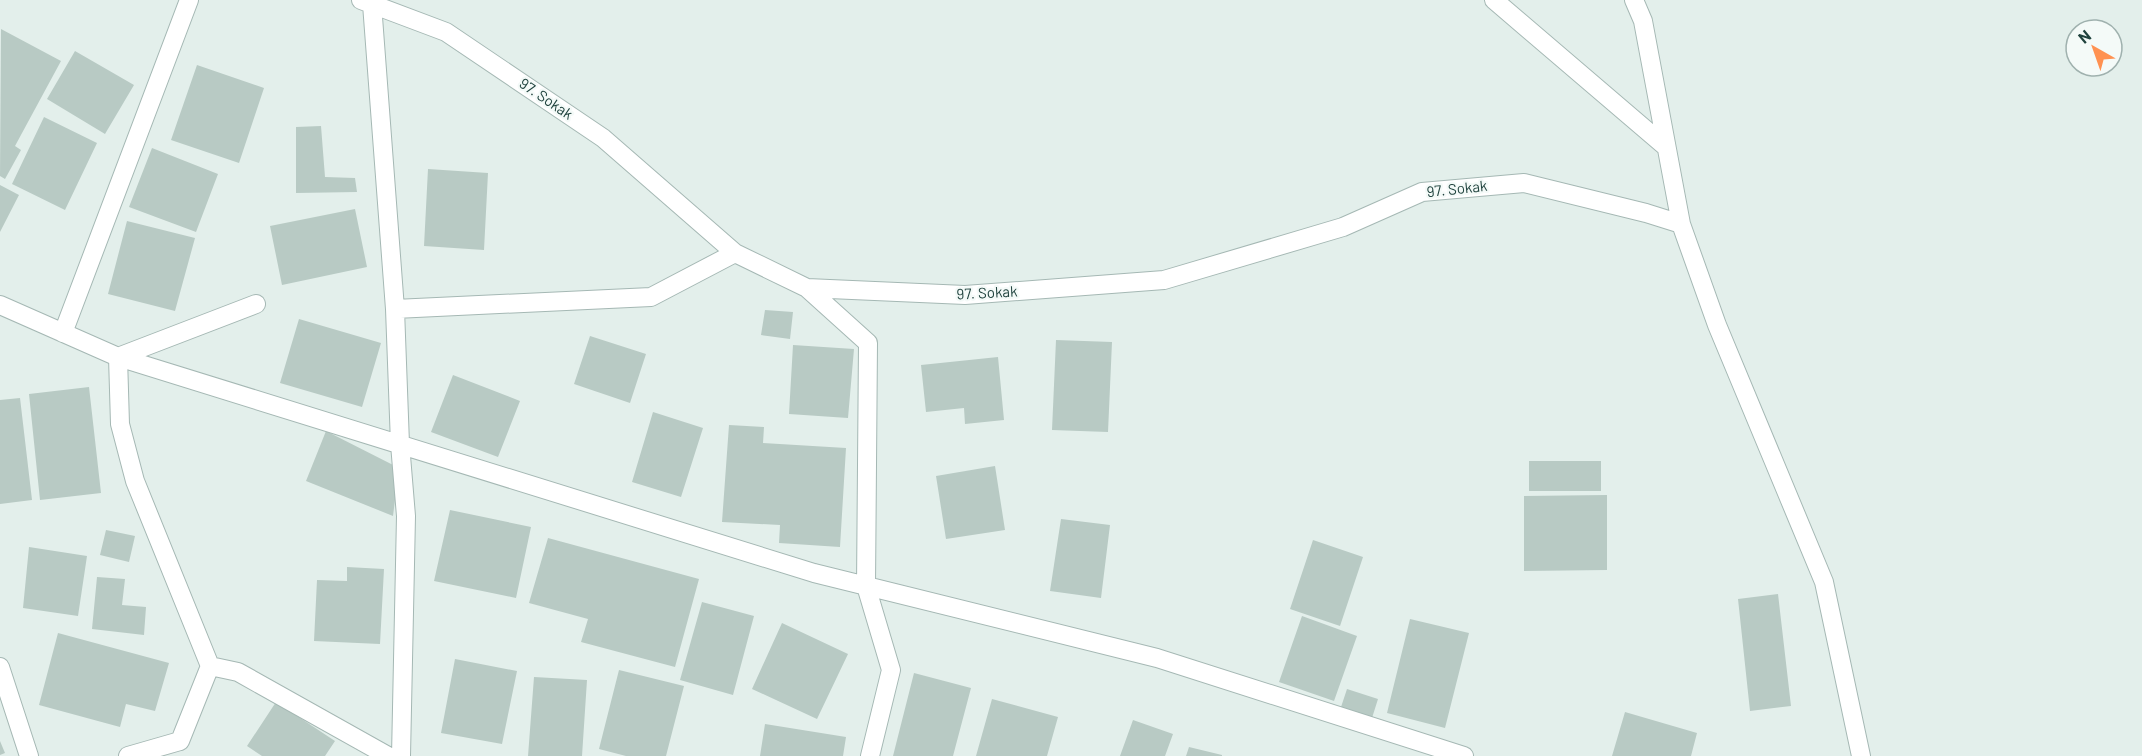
<svg xmlns="http://www.w3.org/2000/svg" width="2142" height="756" font-family="Barlow,sans-serif">
	<style>
		.building { fill: #b8cac4 }
		.lines { fill: none; stroke-linecap: round; stroke-linejoin: round }
		.minor-casing { stroke: #a5b8b4; stroke-width: 20 }
		.minor { stroke: #fff; stroke-width: 18 }
		.labels { text-anchor: middle; stroke-width: 4.5; stroke-linejoin: round; paint-order: stroke }
		.street-label { font-size: 15px; fill: #20433e; stroke: #f4faf8 }
	</style>
	<rect width="100%" height="100%" fill="#e3efeb"/>
	<!-- building -->
	<path class="building" d="M1,29L61,61L15,146L21,150L5,179L0,176Z
		M75,51L134,85L105,134L47,99Z
		M197,65L264,88L239,163L171,140Z
		M44,117L97,143L65,210L12,184Z
		M321,126L325,177L355,178L357,192L296,193V127Z
		M152,148L218,174L196,232L129,207Z
		M428,169L488,173L484,250L424,246Z
		M0,185L19,195L0,232Z
		M355,209L367,267L282,285L270,226Z
		M127,221L195,238L175,311L108,294Z
		M765,310L793,312L790,339L761,335Z
		M299,319L381,343L362,407L280,383Z
		M590,336L646,354L630,403L574,384Z
		M1056,340L1112,342L1108,432L1052,430Z
		M793,345L854,349L848,418L789,414Z
		M998,357L1004,420L965,424L964,408L926,412L921,365Z
		M453,375L520,401L498,457L431,432Z
		M89,387L101,493L40,500L29,394Z
		M20,398L32,500L0,504V400Z
		M653,412L703,428L681,497L632,482Z
		M729,425L764,427L763,443L846,448L840,547L779,543L780,525L722,522Z
		M326,431L399,468L393,516L306,481Z
		M1529,461H1601V491H1529Z
		M995,466L1005,530L946,539L936,476Z
		M1607,495V570L1524,571V496Z
		M450,510L531,527L516,598L434,581Z
		M1061,519L1110,525L1101,598L1050,591Z
		M106,530L135,536L129,562L100,555Z
		M548,538L699,579L675,667L581,642L588,619L529,603Z
		M1313,540L1363,557L1340,626L1290,609Z
		M29,547L87,556L78,616L23,608Z
		M347,567L384,569L380,644L314,641L317,580L347,581Z
		M97,577L125,579L122,605L146,607L144,635L92,629Z
		M1778,594L1791,706L1750,711L1738,599Z
		M702,602L754,616L733,695L680,680Z
		M1302,616L1357,636L1334,701L1279,682Z
		M1410,619L1469,633L1445,728L1387,713Z
		M782,623L848,654L817,719L752,689Z
		M58,633L169,663L155,711L126,704L120,727L39,705Z
		M455,659L517,671L502,744L441,733Z
		M619,670L684,686L666,756H626L599,749Z
		M914,673L971,688L953,756H893Z
		M534,677L587,680L582,756H528Z
		M1347,689L1378,699L1372,718L1341,707Z
		M992,699L1058,717L1047,756H976Z
		M276,702L335,741L325,756H262L247,746Z
		M1625,712L1697,733L1691,756H1612Z
		M1133,720L1173,734L1165,756H1120Z
		M765,724L846,737L843,756H760Z
		M0,741L5,753L0,755Z
		M1189,747L1222,755V756H1186Z"/>
	<g class="lines">
		<!-- minor casing -->
		<g class="minor-casing">
			<path id="minor" d="M361,0L446,32L603,138L735,253L807,288L965,295L1164,280L1343,227L1422,192L1524,183L1646,213L1681,224
				M1494,0L1666,147
				M1634,0L1643,21L1681,224L1717,325L1824,582L1861,756
				M372,4L395,309L400,444L406,516L401,756
				M807,288L868,343L866,586L891,670L870,756
				M0,305L118,357L814,573L1157,658L1464,756
				M395,309L651,297L735,253
				M63,333L189,0
				M210,666L238,672L388,756
				M0,667L29,756
				M180,741L210,666L135,481L120,424L118,357L256,304
				M128,756L180,741"/>
		</g>
		<!-- minor -->
		<use href="#minor" class="minor"/>
	</g>
	<g class="labels">
		<!-- street labels -->
		<g class="street-label">
			<text transform="translate(546 99) rotate(34)" y="5">97. Sokak</text>
			<text transform="translate(1457 189) rotate(-6)" y="5">97. Sokak</text>
			<text transform="translate(987 293) rotate(-3)" y="5">97. Sokak</text>
		</g>
	</g>
	<!-- north arrow -->
	<g transform="translate(2094 48) rotate(320)"><circle r="28" fill="#f4faf8" stroke="#9fb1ae" stroke-width="1.5"/>
	<path d="M0-4.5L10 22L0 15L-10 22Z" fill="#ff9151"/>
	<text y="-9" font-size="16" font-weight="bold" text-anchor="middle" fill="#20433e">N</text>
	</g>
</svg>
